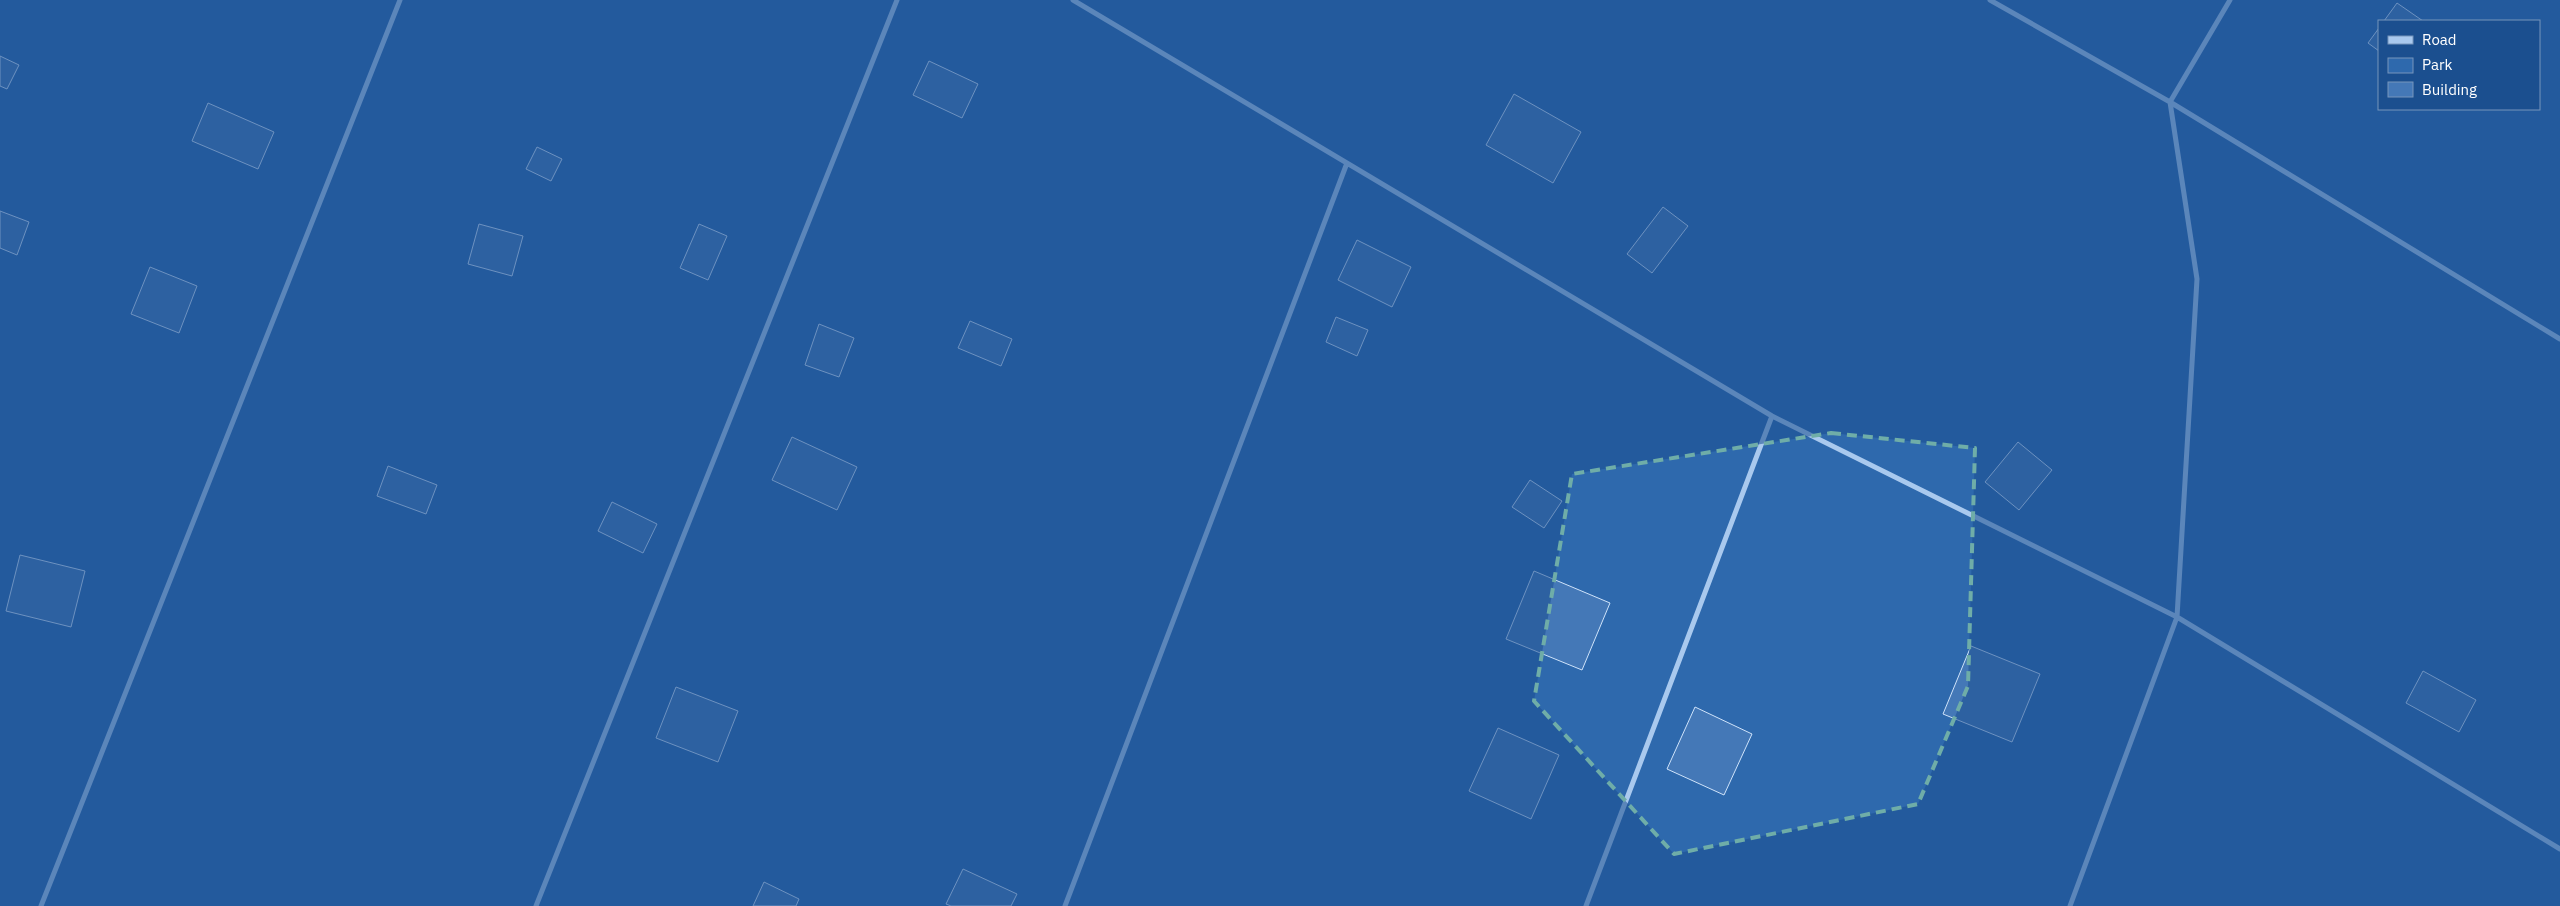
<svg xmlns="http://www.w3.org/2000/svg" width="2560" height="906" font-family="'IBM Plex Sans',sans-serif">
	<style>
		.green { fill: #2e69ad; fill-rule: evenodd }
		.building { fill: #4478b7; stroke: #cfe3fa }
		.lines { fill: none; stroke-linecap: round; stroke-linejoin: round }
		.minor { stroke: #a9c9ee; stroke-width: 5 }
		.marked { fill: none; stroke: #6fada8; stroke-width: 4; stroke-dasharray: 10 6; stroke-linejoin: round }
	</style>
	<rect width="100%" height="100%" fill="#1b4f8f"/>
	<!-- green -->
	<path class="green" d="M0,0H2560V906H0ZM2379,21H2539V109H2379Z"/>
	<!-- building -->
	<path class="building" d="M2397,3L2423,21H2384Z
		M2379,28V51L2368,43Z
		M0,56L19,65L7,89L0,86Z
		M929,61L978,84L962,118L913,95Z
		M1514,94L1581,132L1553,183L1486,145Z
		M208,103L274,132L258,169L192,141Z
		M537,147L562,159L551,181L526,169Z
		M1663,207L1688,226L1652,273L1627,254Z
		M0,211L29,222L17,255L0,248Z
		M479,224L523,236L512,276L468,264Z
		M699,224L727,236L708,280L680,268Z
		M1357,240L1411,267L1392,307L1338,280Z
		M150,267L197,286L179,333L131,314Z
		M1336,317L1368,330L1357,356L1326,342Z
		M970,321L1012,339L1001,366L958,348Z
		M819,324L854,338L839,377L805,365Z
		M792,437L857,467L837,510L772,480Z
		M2018,442L2052,470L2019,510L1985,482Z
		M388,466L437,485L426,514L377,496Z
		M1530,480L1562,501L1544,528L1512,507Z
		M612,502L657,524L643,553L598,531Z
		M20,555L85,571L71,627L6,611Z
		M1534,571L1610,603L1582,670L1506,639Z
		M1971,646L2040,674L2012,742L1943,714Z
		M2423,671L2476,700L2459,732L2406,703Z
		M676,687L738,711L718,762L656,738Z
		M1695,707L1752,734L1724,795L1667,769Z
		M1498,728L1559,755L1531,819L1469,791Z
		M963,869L1017,894L1011,906H951L946,904Z
		M764,882L799,899L796,906H753Z"/>
	<g class="lines">
		<!-- minor -->
		<path class="minor" d="M1073,0L1772,416L2177,617L2560,849
			M1990,0L2170,102L2560,339
			M41,906L400,0
			M536,906L897,0
			M1065,906L1347,163
			M1586,906L1772,416
			M2070,906L2177,617L2197,279L2170,102L2230,0"/>
	</g>
	<!-- marked area -->
	<path d="M0 0H2560V906H0ZM1831,433L1975,448L1968,686L1918,804L1674,854L1534,701L1572,474Z" fill="#1b4f8f" fill-opacity=".55" fill-rule="evenodd"/>
	<path class="marked" d="M1831,433L1975,448L1968,686L1918,804L1674,854L1534,701L1572,474Z"/>
	<!-- legend -->
	<rect x="2378" y="20" width="162" height="90" fill="#1b4f8f" stroke="#7695bc"/>
	<rect x="2388" y="36" width="25" height="8" fill="#a9c9ee" stroke="#7695bc"/>
	<text x="2422" y="45" font-size="15" fill="#ffffff">Road</text>
	<rect x="2388" y="58" width="25" height="15" fill="#2e69ad" stroke="#7695bc"/>
	<text x="2422" y="70" font-size="15" fill="#ffffff">Park</text>
	<rect x="2388" y="82" width="25" height="15" fill="#4478b7" stroke="#7695bc"/>
	<text x="2422" y="95" font-size="15" fill="#ffffff">Building</text>
</svg>
